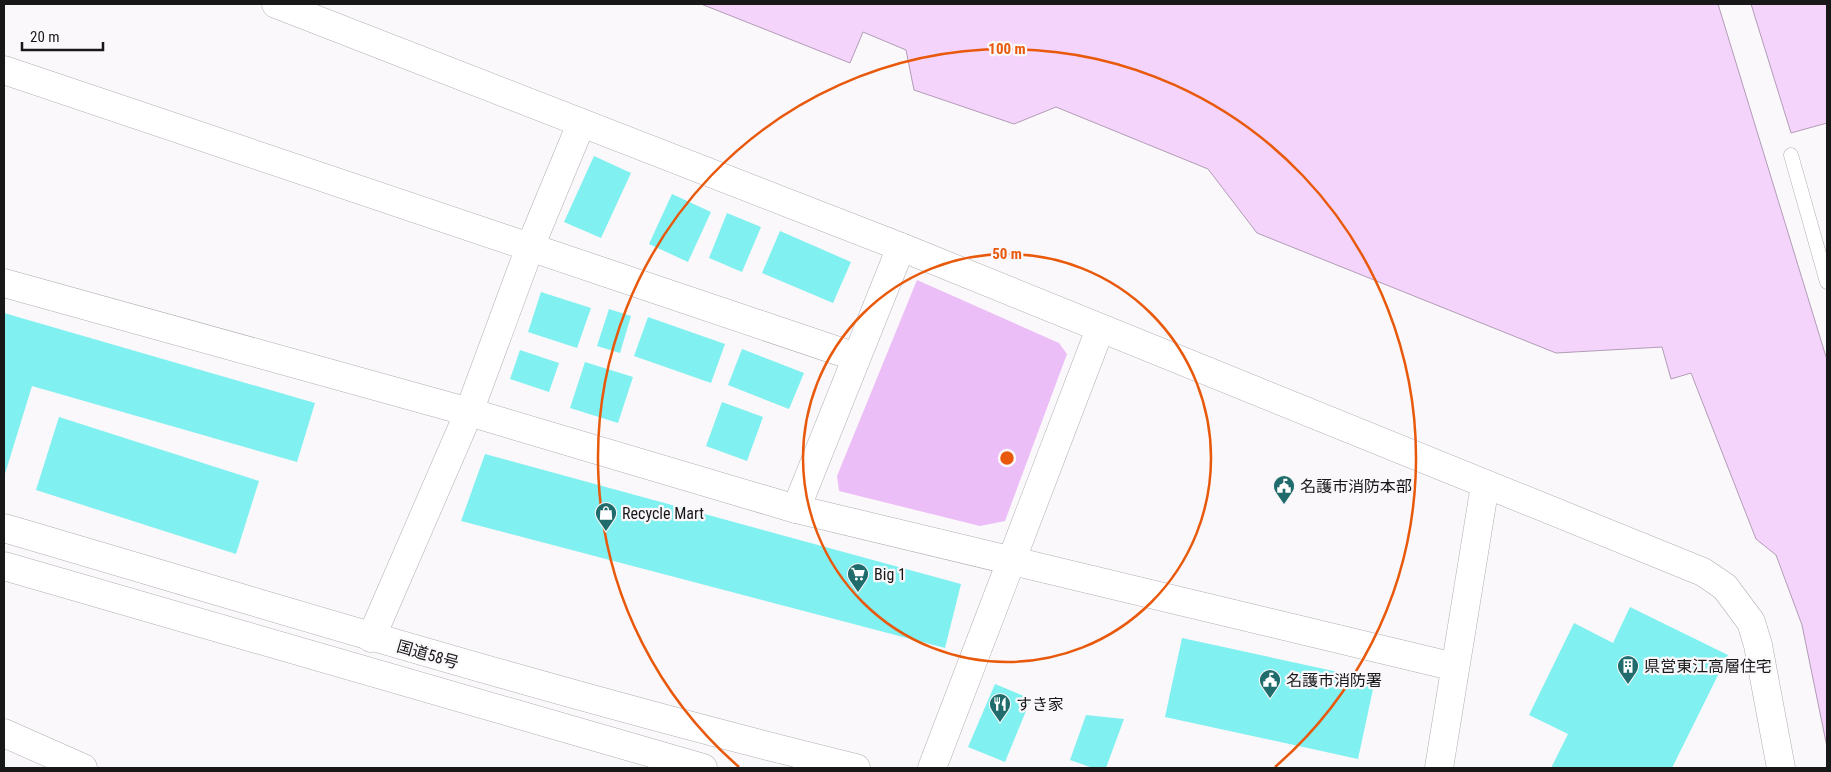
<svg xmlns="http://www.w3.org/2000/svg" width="1831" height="772" font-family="'Roboto Condensed','Noto Sans JP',sans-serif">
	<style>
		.green { fill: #ecbef7 }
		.water { fill: #f4d4fb; stroke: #b29cb7 }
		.building { fill: #80f0f0 }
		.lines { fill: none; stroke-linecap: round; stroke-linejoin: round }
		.lane-casing { stroke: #b0aeb1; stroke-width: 15 }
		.street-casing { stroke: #b0aeb1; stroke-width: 29 }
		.secondary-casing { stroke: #b0aeb1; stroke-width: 29 }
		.highway-casing { stroke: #b0aeb1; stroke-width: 29 }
		.lane { stroke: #fff; stroke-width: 14 }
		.street { stroke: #fff; stroke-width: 28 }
		.secondary { stroke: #fff; stroke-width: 28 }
		.highway { stroke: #fff; stroke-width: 28 }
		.ring { fill: none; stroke: #e8590c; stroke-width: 2.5 }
		.labels { text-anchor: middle; stroke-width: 4.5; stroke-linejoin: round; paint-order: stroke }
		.poi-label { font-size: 16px; fill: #191819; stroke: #faf8fa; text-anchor: start }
		.street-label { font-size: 16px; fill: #191819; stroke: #faf8fa }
		.centre { fill: #e8590c; stroke: #faf8fa; stroke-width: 2.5 }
		.ring-label { font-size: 15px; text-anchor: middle; font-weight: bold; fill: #e8590c; stroke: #faf8fa; stroke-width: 4.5; stroke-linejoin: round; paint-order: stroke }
	</style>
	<rect width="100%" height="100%" fill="#faf8fa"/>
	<!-- green -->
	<path class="green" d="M917,280L1059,343L1067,354L1005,521L980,526L839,491L837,476Z"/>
	<!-- water -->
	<path class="water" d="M701,4H1718L1827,360V747L1802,625L1776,555L1756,539L1691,373L1671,379L1662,347L1556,353L1257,233L1208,169L1056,107L1014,124L914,90L906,50L863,32L850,63Z
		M1751,4H1827V123L1791,133Z"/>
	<!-- building -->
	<path class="building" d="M594,156L631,173L601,238L564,222Z
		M672,194L711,212L688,262L649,244Z
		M727,213L761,227L742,272L709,258Z
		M780,231L851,262L833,303L762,273Z
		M541,292L591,308L577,348L528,332Z
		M609,309L631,316L620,353L597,346Z
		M4,313L315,403L297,462L32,386L4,477Z
		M648,317L725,344L711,383L634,356Z
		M742,349L804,373L789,409L728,385Z
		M520,350L559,363L549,392L510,379Z
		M585,362L633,377L618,423L570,408Z
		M722,402L763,417L747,461L706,446Z
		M59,417L259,481L236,554L36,490Z
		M485,454L961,584L945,648L461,521Z
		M1630,607L1728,655L1672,768H1551L1568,734L1529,715L1574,623L1613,643Z
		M1182,638L1375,680L1358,759L1165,717Z
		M995,684L1031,699L1005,762L968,747Z
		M1086,715L1124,719L1106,768H1093L1070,760Z"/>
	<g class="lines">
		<!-- lane casing -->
		<g class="lane-casing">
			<path id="lane" d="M1791,155L1827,282"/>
		</g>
		<!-- street casing -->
		<g class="street-casing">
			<path id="street" d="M4,70L856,357
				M796,509L901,247
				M371,638L469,412L530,247L581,124
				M4,733L83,768
				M932,768L1100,329"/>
		</g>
		<!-- secondary casing -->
		<g class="secondary-casing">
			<path id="secondary" d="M276,4L901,247L1703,572L1725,587L1751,622L1758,645L1781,768
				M4,283L469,412L796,509L1455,667
				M1439,768L1485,485"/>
		</g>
		<!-- highway casing -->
		<g class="highway-casing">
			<path id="highway" d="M4,528C287,611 569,698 856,768
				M4,566L703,768"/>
		</g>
		<!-- lane -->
		<use href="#lane" class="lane"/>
		<!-- street -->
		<use href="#street" class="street"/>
		<!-- secondary -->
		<use href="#secondary" class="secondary"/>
		<!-- highway -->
		<use href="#highway" class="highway"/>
	</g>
	<!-- distance rings -->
	<g class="ring">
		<circle cx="1007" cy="458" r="204"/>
		<path d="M739 767A409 409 0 1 1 1275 767"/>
	</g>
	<!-- icons -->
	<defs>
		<g id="civic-pin" transform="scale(1.125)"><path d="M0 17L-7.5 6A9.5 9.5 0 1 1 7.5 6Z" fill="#206c6c" stroke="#faf8fa"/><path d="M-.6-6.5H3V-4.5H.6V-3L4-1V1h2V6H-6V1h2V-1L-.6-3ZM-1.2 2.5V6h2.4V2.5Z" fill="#fff"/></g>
		<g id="shop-pin" transform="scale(1.125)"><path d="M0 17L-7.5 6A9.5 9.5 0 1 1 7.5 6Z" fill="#206c6c" stroke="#faf8fa"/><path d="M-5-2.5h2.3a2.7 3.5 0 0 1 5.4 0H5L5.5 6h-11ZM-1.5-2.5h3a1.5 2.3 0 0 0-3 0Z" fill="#fff"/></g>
		<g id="supermarket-pin" transform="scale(1.125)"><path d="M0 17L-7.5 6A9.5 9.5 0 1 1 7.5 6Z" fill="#206c6c" stroke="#faf8fa"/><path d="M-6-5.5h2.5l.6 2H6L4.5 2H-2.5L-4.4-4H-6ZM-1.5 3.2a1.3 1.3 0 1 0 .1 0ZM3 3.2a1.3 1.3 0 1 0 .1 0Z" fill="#fff"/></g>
		<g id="building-pin" transform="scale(1.125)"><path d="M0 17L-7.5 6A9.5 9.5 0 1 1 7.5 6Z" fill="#206c6c" stroke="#faf8fa"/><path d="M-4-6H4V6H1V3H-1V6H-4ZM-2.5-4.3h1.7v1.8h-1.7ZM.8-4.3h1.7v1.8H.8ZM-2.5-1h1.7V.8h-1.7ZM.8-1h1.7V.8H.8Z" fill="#fff"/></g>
		<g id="restaurant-pin" transform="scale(1.125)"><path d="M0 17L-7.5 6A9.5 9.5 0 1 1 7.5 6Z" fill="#206c6c" stroke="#faf8fa"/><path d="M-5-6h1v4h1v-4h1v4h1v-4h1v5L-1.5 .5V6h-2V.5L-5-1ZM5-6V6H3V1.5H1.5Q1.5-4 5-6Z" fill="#fff"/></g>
	</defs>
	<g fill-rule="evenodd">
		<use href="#civic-pin" x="1284" y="486"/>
		<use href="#shop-pin" x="606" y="513"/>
		<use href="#supermarket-pin" x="858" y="574"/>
		<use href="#building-pin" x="1628" y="666"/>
		<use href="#civic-pin" x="1270" y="680"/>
		<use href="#restaurant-pin" x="1000" y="704"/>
	</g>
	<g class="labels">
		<!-- poi labels -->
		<g class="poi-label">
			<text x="1300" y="492">名護市消防本部</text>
			<text x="622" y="519">Recycle Mart</text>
			<text x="874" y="580">Big 1</text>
			<text x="1644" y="672">県営東江高層住宅</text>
			<text x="1286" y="686">名護市消防署</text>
			<text x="1016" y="710">すき家</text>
		</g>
		<!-- street labels -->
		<g class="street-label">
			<text transform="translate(428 654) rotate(16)" y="6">国道58号</text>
		</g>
	</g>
	<circle cx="1007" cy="458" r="8" class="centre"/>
	<g class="ring-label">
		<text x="1007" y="54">100 m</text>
		<text x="1007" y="259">50 m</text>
	</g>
	<!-- border -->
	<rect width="1831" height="772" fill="none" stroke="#191819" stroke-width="10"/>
	<!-- scale -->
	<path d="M22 42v8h81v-8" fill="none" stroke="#191819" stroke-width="2.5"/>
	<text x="30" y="42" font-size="15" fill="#191819" stroke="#faf8fa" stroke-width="4" paint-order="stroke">20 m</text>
</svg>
